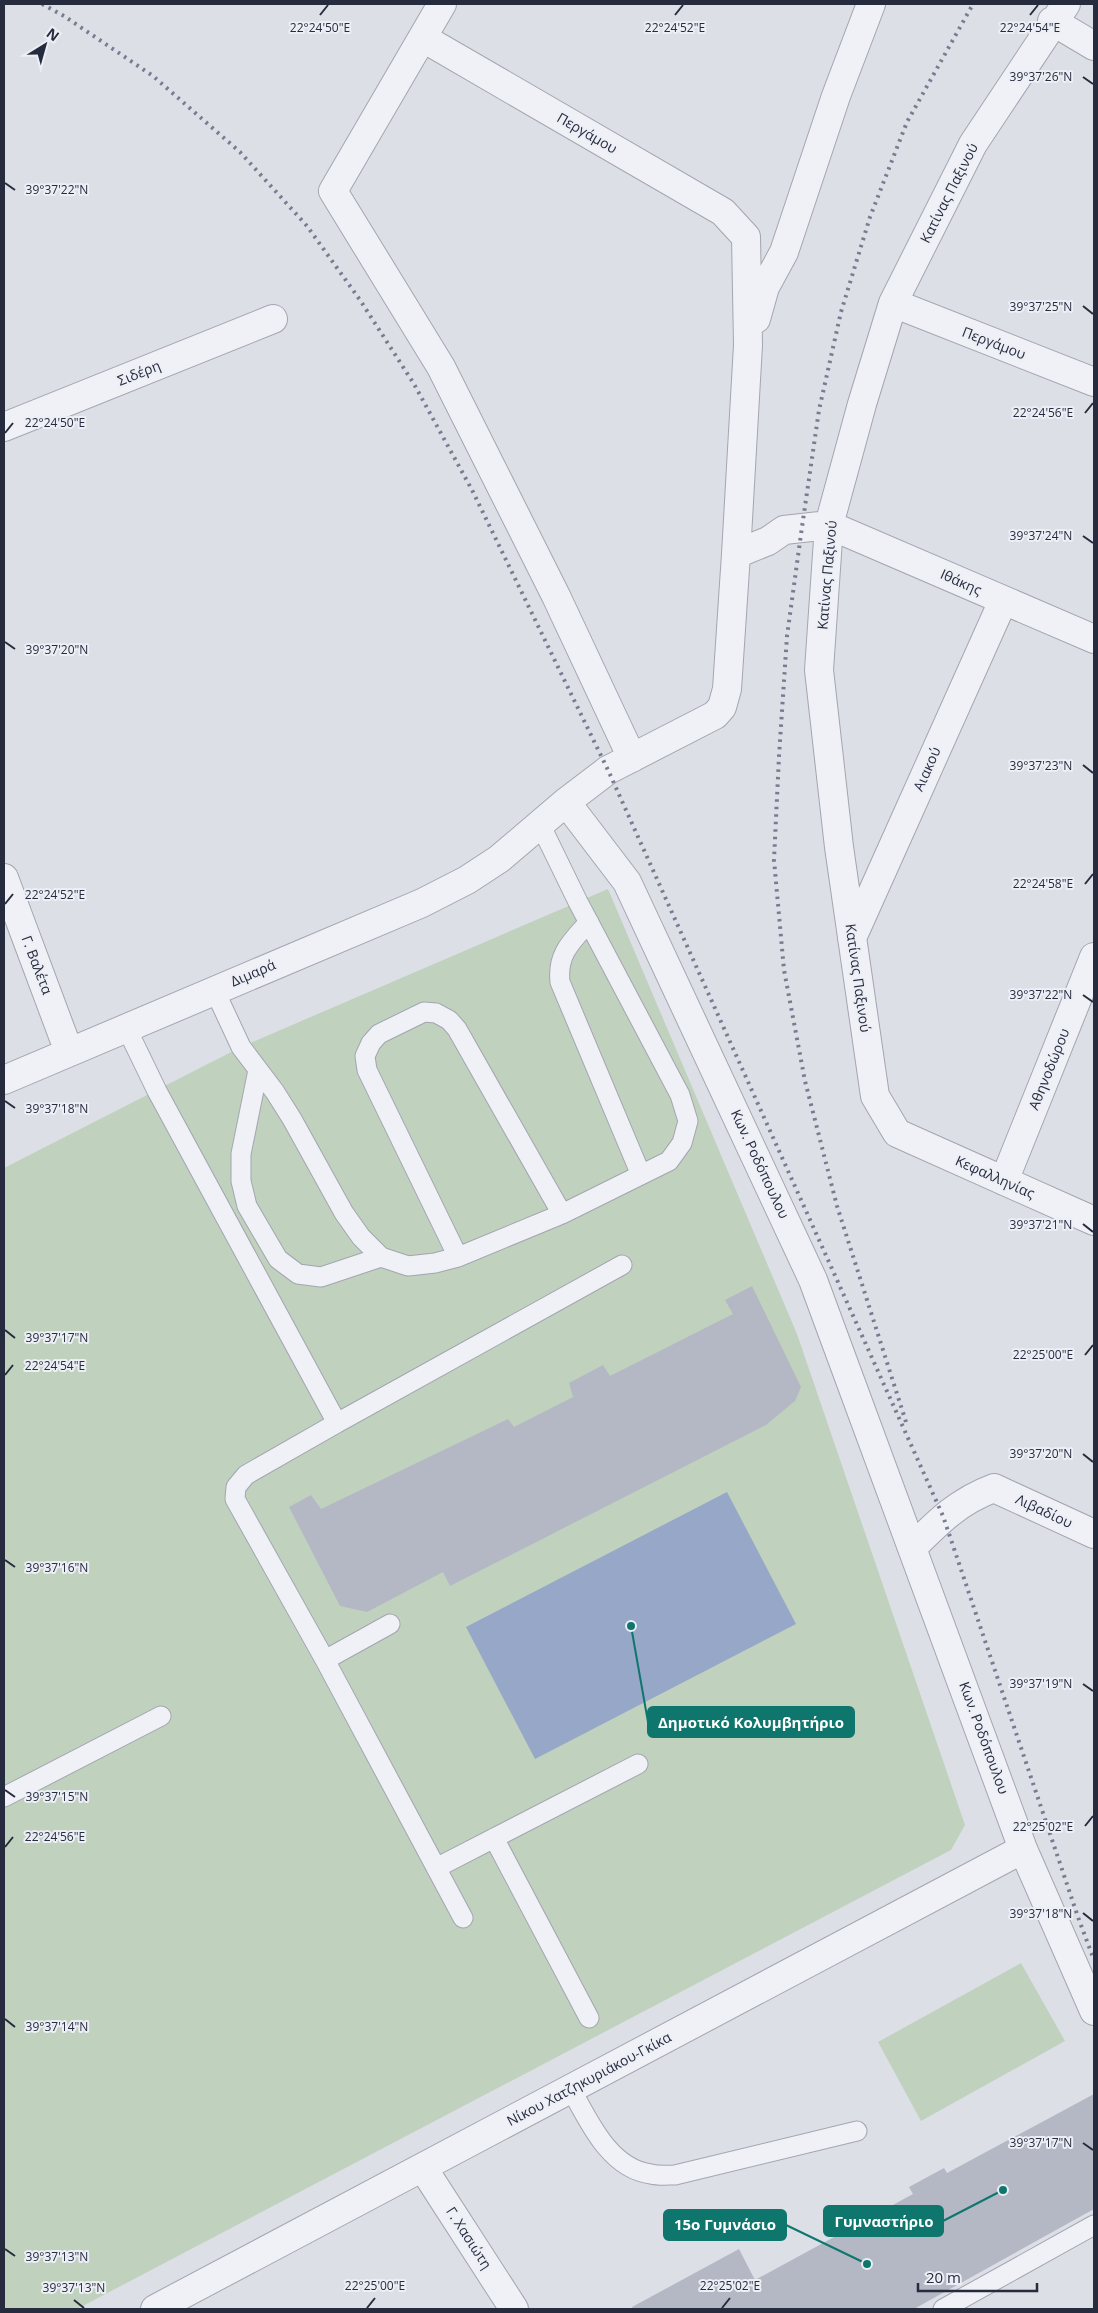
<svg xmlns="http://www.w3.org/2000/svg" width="1098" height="2313" font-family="'Open Sans',sans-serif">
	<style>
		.green { fill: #c0d1be }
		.water { fill: #97a7c8 }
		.building { fill: #b4b8c4 }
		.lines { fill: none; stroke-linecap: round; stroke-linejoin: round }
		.lane-casing { stroke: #a3a5b1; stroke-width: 21 }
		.street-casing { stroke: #a3a5b1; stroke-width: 30 }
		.lane { stroke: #f0f1f6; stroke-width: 19 }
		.street { stroke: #f0f1f6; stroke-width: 28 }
		.rail { stroke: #777c91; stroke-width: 4; stroke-dasharray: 2.5 5; stroke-linecap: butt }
		.ticks { fill: none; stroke: #272b3e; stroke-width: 2 }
		.labels { text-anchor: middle; stroke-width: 4; stroke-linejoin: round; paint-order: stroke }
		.street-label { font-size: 14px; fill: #272b3e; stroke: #eceff5 }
		.ticks-label { font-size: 12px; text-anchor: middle; fill: #272b3e; stroke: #eceff5; stroke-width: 4; stroke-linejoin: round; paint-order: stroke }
		.leader { fill: none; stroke: #0f766e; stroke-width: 2 }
		.callout-dot { fill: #0f766e; stroke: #eceff5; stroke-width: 2 }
		.callout { fill: #0f766e; stroke: #0f766e; stroke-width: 2 }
		.callout-label { font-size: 15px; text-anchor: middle; font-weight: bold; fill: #fff }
	</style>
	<rect width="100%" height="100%" fill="#dddfe7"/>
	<!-- green -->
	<path class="green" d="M608,889L797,1334L965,1825L951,1850L77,2309H4V1168L241,1047Z
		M1021,1963L1065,2041L921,2121L878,2042Z"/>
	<!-- water -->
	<path class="water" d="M727,1492L796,1624L535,1759L466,1627Z"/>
	<!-- building -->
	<path class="building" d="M752,1286L801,1387L795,1401L766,1425L450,1586L443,1572L367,1612L340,1606L289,1507L311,1495L321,1509L508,1419L514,1427L573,1397L569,1383L603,1365L610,1376L733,1314L725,1300Z
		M1094,2094V2209L914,2309H633L632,2307L739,2249L755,2280L913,2194L909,2187L944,2168L947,2173Z"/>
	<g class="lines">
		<!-- lane casing -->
		<g class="lane-casing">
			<path id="lane" d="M589,922C571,942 557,954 560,982L641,1175
				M214,989L241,1047L275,1092L292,1119L344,1213L361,1237L381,1257L408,1266L435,1263L458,1257L562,1214L669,1161L682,1143L688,1121L680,1095L578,902L540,824
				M126,1027L157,1091L337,1423L246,1475L236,1487L235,1499L325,1660L463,1918
				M258,1070L241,1154V1181L247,1206L278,1259L298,1274L321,1277L381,1257
				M458,1257L367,1070L365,1056L371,1043L379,1034L424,1012L436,1013L449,1020L457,1029L562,1214
				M337,1423L622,1265
				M325,1660L390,1624
				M4,1797L161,1716
				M494,1838L589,2018
				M436,1868L638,1764
				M571,2089C589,2122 610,2169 651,2174C659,2176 667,2175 675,2175L857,2131
				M943,2309L1094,2225"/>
		</g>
		<!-- street casing -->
		<g class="street-casing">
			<path id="street" d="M442,4L333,191L441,367L556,596L632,758
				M1066,4L973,144L893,303L862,404L829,525L819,670L839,847L875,1096L897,1133L1094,1221
				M1052,21L1094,46
				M423,38L723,212L746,237L748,345L736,554
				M893,303L1094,382
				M756,319L765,287L784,252L836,96L871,4
				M4,427L273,319
				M566,802L627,882L813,1280L1023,1849L1094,2011
				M4,878L69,1052
				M852,938L1003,601
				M4,1080L422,903L467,880L499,859L566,802L608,770L715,715L722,707L727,689L736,554L768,541L784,530L829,525L1094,639
				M1004,1181L1094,957
				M913,1547C939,1521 959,1501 994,1488L1094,1534
				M423,2168L514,2309
				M155,2309L1023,1849"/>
		</g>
		<!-- lane -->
		<use href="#lane" class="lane"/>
		<!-- street -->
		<use href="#street" class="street"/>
		<!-- rail -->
		<path class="rail" d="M42,4L64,16L153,76L240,152L307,226L360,300L414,384L472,490L608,770L943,1516L1078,1917L1094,1960
			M906,1422L837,1206L805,1081L784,970L774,860L779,756L787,636L802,527L819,410L841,312L870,217L907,122L973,4"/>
	</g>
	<!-- ticks -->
	<path class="ticks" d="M320,15L328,5M675,15L683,5M1030,15L1038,5M1083,77L1093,84M5,183L15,190M1083,306L1093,314M1085,413L1093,403M5,433L13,423M1083,536L1093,543M5,642L15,649M1083,765L1093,773M1085,884L1093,874M5,904L13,894M1083,995L1093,1002M5,1101L15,1108M1083,1224L1093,1232M5,1330L15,1338M1085,1355L1093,1345M5,1375L13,1365M1083,1454L1093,1462M5,1560L15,1567M1083,1684L1093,1691M5,1790L15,1797M1085,1826L1093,1816M5,1847L13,1837M1083,1913L1093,1921M5,2019L15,2027M1083,2143L1093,2150M5,2249L15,2256M74,2300L84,2308M367,2308L375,2298M722,2308L730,2298"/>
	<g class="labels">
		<!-- street labels -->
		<g class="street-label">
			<text transform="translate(587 133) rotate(30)" y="5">Περγάμου</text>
			<text transform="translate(949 193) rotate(-63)" y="5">Κατίνας Παξινού</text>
			<text transform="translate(994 343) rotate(21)" y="5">Περγάμου</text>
			<text transform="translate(139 373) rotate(-22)" y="5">Σιδέρη</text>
			<text transform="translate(827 575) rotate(-85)" y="5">Κατίνας Παξινού</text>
			<text transform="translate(961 582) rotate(24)" y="5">Ιθάκης</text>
			<text transform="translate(927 769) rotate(-66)" y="5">Αιακού</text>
			<text transform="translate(37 965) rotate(69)" y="5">Γ. Βαλέτα</text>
			<text transform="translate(253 973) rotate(-23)" y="5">Διμαρά</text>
			<text transform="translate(858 978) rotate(82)" y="5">Κατίνας Παξινού</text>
			<text transform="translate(1049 1069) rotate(-68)" y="5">Αθηνοδώρου</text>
			<text transform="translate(760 1164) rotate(65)" y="5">Κων. Ροδόπουλου</text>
			<text transform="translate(995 1177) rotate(24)" y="5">Κεφαλληνίας</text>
			<text transform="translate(1044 1511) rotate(25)" y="5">Λιβαδίου</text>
			<text transform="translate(984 1738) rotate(70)" y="5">Κων. Ροδόπουλου</text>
			<text transform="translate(589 2079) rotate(-28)" y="5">Νίκου Χατζηκυριάκου-Γκίκα</text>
			<text transform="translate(469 2238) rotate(57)" y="5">Γ. Χασιώτη</text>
		</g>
	</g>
	<g class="ticks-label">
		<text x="320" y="32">22°24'50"E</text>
		<text x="675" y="32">22°24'52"E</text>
		<text x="1030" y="32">22°24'54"E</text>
		<text x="1041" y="81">39°37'26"N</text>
		<text x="57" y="194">39°37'22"N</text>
		<text x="1041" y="311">39°37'25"N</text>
		<text x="1043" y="417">22°24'56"E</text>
		<text x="55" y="427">22°24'50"E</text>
		<text x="1041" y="540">39°37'24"N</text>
		<text x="57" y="654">39°37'20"N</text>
		<text x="1041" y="770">39°37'23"N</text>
		<text x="1043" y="888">22°24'58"E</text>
		<text x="55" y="899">22°24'52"E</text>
		<text x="1041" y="999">39°37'22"N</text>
		<text x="57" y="1113">39°37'18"N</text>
		<text x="1041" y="1229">39°37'21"N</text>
		<text x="57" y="1342">39°37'17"N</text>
		<text x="1043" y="1359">22°25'00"E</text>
		<text x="55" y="1370">22°24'54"E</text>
		<text x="1041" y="1458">39°37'20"N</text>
		<text x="57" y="1572">39°37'16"N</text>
		<text x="1041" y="1688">39°37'19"N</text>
		<text x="57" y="1801">39°37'15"N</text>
		<text x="1043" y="1831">22°25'02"E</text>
		<text x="55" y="1841">22°24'56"E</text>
		<text x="1041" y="1918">39°37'18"N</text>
		<text x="57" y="2031">39°37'14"N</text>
		<text x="1041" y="2147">39°37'17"N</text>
		<text x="57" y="2261">39°37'13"N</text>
		<text x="375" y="2290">22°25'00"E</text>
		<text x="730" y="2290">22°25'02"E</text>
		<text x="74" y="2292">39°37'13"N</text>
	</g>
	<!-- callouts -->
	<path class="leader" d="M631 1626L648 1722M1003 2190L943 2221M867 2264L786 2225"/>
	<g class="callout-dot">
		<circle cx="631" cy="1626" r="5"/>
		<circle cx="1003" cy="2190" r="5"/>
		<circle cx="867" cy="2264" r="5"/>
	</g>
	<g class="callout">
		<rect x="648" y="1707" width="206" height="30" rx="5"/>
		<rect x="824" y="2206" width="119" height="30" rx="5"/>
		<rect x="664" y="2210" width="122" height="30" rx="5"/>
	</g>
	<g class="callout-label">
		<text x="751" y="1728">Δημοτικό Κολυμβητήριο</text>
		<text x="884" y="2227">Γυμναστήριο</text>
		<text x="725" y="2230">15ο Γυμνάσιο</text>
	</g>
	<!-- border -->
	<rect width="1098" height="2313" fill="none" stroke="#272b3e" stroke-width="10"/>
	<!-- north arrow -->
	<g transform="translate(45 45) rotate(37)" stroke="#eceff5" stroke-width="4" paint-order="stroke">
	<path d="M0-4L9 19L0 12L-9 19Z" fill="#272b3e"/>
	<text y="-8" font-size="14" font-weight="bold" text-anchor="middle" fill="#272b3e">N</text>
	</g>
	<!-- scale -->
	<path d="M918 2283v8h119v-8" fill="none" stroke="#272b3e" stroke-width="2.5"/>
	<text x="926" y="2283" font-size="15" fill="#272b3e" stroke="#eceff5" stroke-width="4" paint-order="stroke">20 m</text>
</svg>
